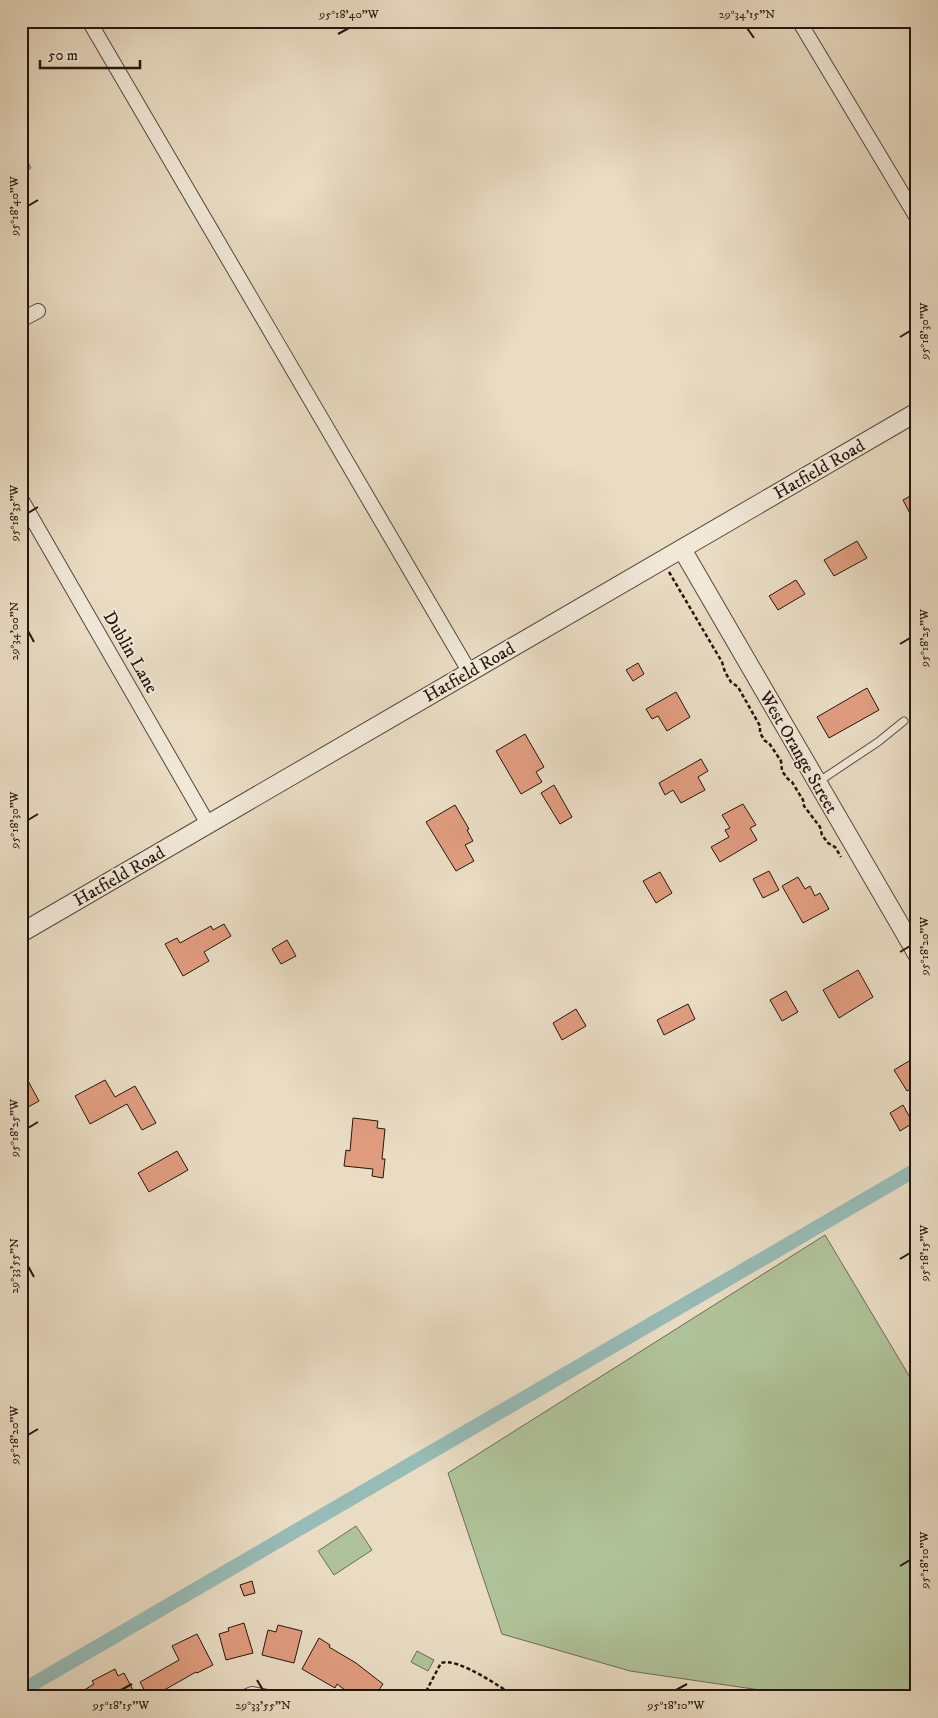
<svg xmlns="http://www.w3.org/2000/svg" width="938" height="1718" font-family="'IM FELL DW Pica',serif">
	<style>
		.green { fill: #b0c299; stroke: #6a6c54 }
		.water { fill: #97bbb6; stroke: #697973 }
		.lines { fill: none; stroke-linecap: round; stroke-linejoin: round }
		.canal { stroke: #97bbb6; stroke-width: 14 }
		.building { fill: #e09c7f; stroke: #25150e }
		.service-casing { stroke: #56473b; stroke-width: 9 }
		.minor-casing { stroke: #56473b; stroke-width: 16 }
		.tertiary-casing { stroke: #56473b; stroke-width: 20 }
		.path { stroke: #25150e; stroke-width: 2.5; stroke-dasharray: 4 2.5; stroke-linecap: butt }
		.service { stroke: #f1e8d8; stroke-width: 7 }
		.minor { stroke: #f1e8d8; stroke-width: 14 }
		.tertiary { stroke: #f1e8d8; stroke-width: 18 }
		.ticks { fill: none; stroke: #25150e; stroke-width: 2 }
		.labels { text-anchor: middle; stroke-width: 4; stroke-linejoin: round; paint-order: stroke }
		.street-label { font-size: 18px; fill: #25150e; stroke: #f1e8d8 }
		.neatline { fill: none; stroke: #25150e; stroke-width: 2 }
		.ticks-label { font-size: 12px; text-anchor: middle; fill: #25150e }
	</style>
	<rect width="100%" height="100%" fill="#e9dcc3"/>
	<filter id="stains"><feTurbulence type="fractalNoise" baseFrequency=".004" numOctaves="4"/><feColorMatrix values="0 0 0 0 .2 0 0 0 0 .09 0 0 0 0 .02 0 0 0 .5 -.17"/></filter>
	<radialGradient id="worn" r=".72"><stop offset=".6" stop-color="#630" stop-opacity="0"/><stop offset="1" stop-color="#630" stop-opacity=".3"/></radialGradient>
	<!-- green -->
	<path class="green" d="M825,1235L917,1389V1697H808L630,1671L502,1634L448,1473Z
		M356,1526L372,1550L334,1575L318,1551Z
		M417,1651L434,1660L428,1671L411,1662Z"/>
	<!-- water -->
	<path class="water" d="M21,148L31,168L21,176Z"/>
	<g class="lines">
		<!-- canal -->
		<path class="canal" d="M21,1691L917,1169"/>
	</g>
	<!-- building -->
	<path class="building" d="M917,492V527L903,500Z
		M857,541L867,558L834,576L824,560Z
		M796,580L805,594L778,610L769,596Z
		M638,663L644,674L633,681L626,670Z
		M867,688L879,710L829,738L817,717Z
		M676,692L690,717L667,731L658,716L652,719L646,709Z
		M525,734L544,767L536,772L542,782L521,794L496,751Z
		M701,759L708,771L698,777L705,790L681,803L673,790L665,795L659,783Z
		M554,785L572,817L560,824L541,793Z
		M743,804L756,825L750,828L757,840L720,862L711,847L729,837L725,830L730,828L722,815Z
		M455,805L469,829L467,830L473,841L465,845L474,861L456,871L426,822Z
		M769,871L779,890L763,898L753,879Z
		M660,872L672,893L656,903L643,881Z
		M798,877L805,889L810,886L815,896L820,893L829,909L803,923L782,886Z
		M224,924L231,936L204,952L209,961L183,976L165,944L177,938L180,943L211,926L213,930Z
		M287,940L296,956L281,964L272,949Z
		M858,970L873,997L839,1018L823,990Z
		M786,991L798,1012L782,1021L770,1000Z
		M688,1004L695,1019L664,1035L657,1020Z
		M576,1009L586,1026L562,1040L553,1023Z
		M909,1061L917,1075V1085L907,1091L894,1070Z
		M21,1068L39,1101L21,1111Z
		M105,1080L115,1097L135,1086L156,1123L142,1130L127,1104L90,1124L75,1096Z
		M903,1105L913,1123L900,1131L890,1113Z
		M353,1118L378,1121L377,1128L385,1129L382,1159H385L383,1178L372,1176L373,1169L344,1166L346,1150L350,1151Z
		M177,1151L188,1170L149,1192L138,1173Z
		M252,1581L255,1593L244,1596L240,1585Z
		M244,1623L253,1653L226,1660L219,1634L229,1631L228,1628Z
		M278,1625L302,1631L294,1663L262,1655L268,1630L276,1632Z
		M197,1634L213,1665L197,1673L196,1672L152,1697H148L140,1682L179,1660L172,1646Z
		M319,1638L330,1645L329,1647L356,1663L383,1684L374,1697H354L337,1684L335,1688L302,1669Z
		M115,1669L118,1676L124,1673L134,1692L124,1697H73L94,1684L92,1681Z"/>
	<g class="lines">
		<!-- service casing -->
		<g class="service-casing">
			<path id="service" d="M818,782L878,742L904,721"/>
		</g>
		<!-- minor casing -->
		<g class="minor-casing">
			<path id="minor" d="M89,21L469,671
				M799,21L917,218
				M21,320L38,311
				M21,499L208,824
				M245,1697L252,1694L268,1697"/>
		</g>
		<!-- tertiary casing -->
		<g class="tertiary-casing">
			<path id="tertiary" d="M682,549L917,954
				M21,933L917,412"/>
		</g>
		<!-- path -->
		<path class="path" d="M669,572L722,662L725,672L731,682L738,687L760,726V733L765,741L769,743L781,761L782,771L788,779L792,782L803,800L804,806L820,827L822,835L828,843L835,847L841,857
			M911,968L917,977
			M423,1697L441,1663C458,1657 500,1687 516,1697"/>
		<!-- service -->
		<use href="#service" class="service"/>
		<!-- minor -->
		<use href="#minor" class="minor"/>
		<!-- tertiary -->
		<use href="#tertiary" class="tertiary"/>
	</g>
	<!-- ticks -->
	<path class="ticks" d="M747,28L754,38M338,34L349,28M28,206L38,200M900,337L910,331M28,513L38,507M28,631L34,642M900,644L910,638M28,820L38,814M900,952L910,946M28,1128L38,1122M900,1259L910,1253M28,1266L34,1277M28,1435L38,1429M900,1566L910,1560M257,1680L263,1690M121,1690L132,1684M676,1690L687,1684"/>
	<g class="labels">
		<!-- street labels -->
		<g class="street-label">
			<text transform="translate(819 469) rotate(-30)" y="6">Hatfield Road</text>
			<text transform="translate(131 652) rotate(60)" y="6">Dublin Lane</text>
			<text transform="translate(469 672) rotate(-30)" y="6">Hatfield Road</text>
			<text transform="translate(799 752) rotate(60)" y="6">West Orange Street</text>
			<text transform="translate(119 876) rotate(-30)" y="6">Hatfield Road</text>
		</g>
	</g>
	<!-- margin -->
	<rect width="938" height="1718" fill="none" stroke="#e9dcc3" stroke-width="55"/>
	<!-- scale -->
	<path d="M40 60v8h100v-8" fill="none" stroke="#25150e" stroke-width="2.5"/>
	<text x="48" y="60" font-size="15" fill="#25150e" stroke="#f1e8d8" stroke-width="4" paint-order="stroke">50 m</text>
	<rect x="28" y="28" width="882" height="1662" class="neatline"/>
	<g class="ticks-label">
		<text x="349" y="18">95°18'40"W</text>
		<text x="747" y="18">29°34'15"N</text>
		<text transform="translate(14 206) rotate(-90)" y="4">95°18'40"W</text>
		<text transform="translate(924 331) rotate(-90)" y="4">95°18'30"W</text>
		<text transform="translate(14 513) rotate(-90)" y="4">95°18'35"W</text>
		<text transform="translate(14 631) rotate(-90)" y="4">29°34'00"N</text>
		<text transform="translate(924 638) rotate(-90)" y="4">95°18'25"W</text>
		<text transform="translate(14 820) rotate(-90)" y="4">95°18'30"W</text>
		<text transform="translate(924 946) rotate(-90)" y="4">95°18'20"W</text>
		<text transform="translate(14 1128) rotate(-90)" y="4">95°18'25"W</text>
		<text transform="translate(924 1253) rotate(-90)" y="4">95°18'15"W</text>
		<text transform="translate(14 1266) rotate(-90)" y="4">29°33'55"N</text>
		<text transform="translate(14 1435) rotate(-90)" y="4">95°18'20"W</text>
		<text transform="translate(924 1560) rotate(-90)" y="4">95°18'10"W</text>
		<text x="121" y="1709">95°18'15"W</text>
		<text x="263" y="1709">29°33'55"N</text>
		<text x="676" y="1709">95°18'10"W</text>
	</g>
	<rect width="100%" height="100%" filter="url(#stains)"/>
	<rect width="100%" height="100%" fill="url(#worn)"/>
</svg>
